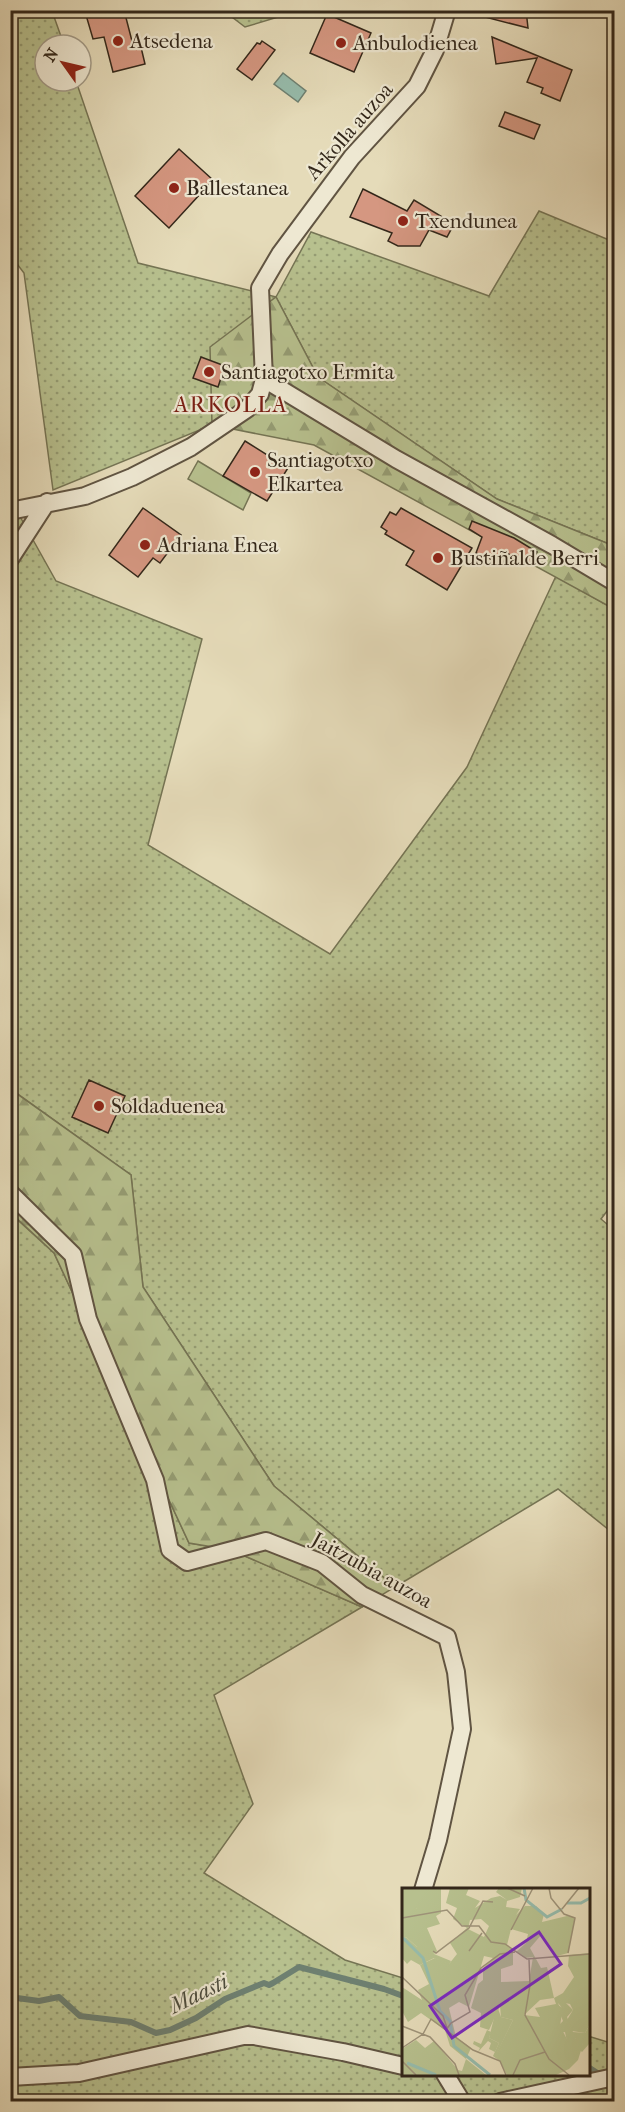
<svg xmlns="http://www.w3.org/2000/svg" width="625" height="2112" font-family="'IM FELL French Canon',serif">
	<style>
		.grass { fill: url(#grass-dots); stroke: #757454; stroke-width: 1.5 }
		.forest { fill: url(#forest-firs); stroke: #757454; stroke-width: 1.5 }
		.garden { fill: #b7c08e; stroke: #757454; stroke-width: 1.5 }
		.water { fill: #96bbab; stroke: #6e8071; stroke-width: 1.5 }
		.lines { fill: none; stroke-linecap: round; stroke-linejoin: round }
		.stream { stroke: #6e8071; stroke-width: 6 }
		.building { fill: #d59781; stroke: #33271a; stroke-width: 1.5 }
		.street-casing { stroke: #605442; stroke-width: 20 }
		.street { stroke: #eee8d2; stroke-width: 16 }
		.poi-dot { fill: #8f2418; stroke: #eee8d2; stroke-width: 2 }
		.labels { text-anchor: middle; stroke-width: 4.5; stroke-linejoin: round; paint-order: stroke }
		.poi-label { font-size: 21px; fill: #33271a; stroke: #eee8d2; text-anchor: start }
		.street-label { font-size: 21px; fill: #33271a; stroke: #eee8d2 }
		.neighbourhood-label { font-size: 22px; letter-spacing: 1.5px; fill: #7a1f14; stroke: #eee8d2 }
		.water-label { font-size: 22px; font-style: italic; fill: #4c4c3e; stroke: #eee8d2 }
		.inset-river { fill: none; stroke: #96bbab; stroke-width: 3 }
		.inset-road { fill: none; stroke: #9e9379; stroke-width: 1.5 }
		.view { fill: #7b2cbf; fill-opacity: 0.15; stroke: #7b2cbf; stroke-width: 3 }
		.inset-edge { fill: none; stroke: #33271a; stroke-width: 3 }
	</style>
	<defs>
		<pattern id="grass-dots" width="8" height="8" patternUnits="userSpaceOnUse" patternTransform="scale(1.5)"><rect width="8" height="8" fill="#b7c08e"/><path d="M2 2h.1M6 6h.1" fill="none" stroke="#959c73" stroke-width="1.8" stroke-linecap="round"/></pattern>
		<pattern id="forest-firs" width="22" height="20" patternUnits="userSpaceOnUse" patternTransform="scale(1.5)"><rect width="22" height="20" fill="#b7c08e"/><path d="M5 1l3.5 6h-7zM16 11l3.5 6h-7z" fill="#959c73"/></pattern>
	</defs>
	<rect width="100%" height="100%" fill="#e5dbb9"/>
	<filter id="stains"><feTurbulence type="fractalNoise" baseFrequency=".00333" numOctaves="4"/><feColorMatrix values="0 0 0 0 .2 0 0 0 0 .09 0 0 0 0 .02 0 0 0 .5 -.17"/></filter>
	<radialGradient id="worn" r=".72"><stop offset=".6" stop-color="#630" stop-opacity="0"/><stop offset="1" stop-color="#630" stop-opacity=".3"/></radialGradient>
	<!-- grass -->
	<path class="grass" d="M10,11H52L64,45H45V81H76L138,263L276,297L311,232L489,296L539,211L614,242V546L497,499L318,377L276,297L212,425L53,490L24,273L11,256Z
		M224,11H298L245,27Z
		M18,513L56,581L202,639L148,845L330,954L467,767L556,576L614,609V1202L601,1219L614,1230V1534L558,1489L395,1587L274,1486L143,1287L131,1175L11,1089L10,514Z
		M10,1213L54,1253L189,1543L231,1550L362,1607L214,1695L253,1804L204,1873L345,1960L403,1978V2074H588V2036L614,2044V2101H11Z"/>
	<!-- forest -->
	<path class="forest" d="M276,297L318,377L497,499L614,546V609L314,445L212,425L210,347Z
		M10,1089L131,1175L143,1287L274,1486L395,1587L362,1607L231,1550L189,1543L54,1253L11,1213Z"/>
	<!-- garden -->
	<path class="garden" d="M198,461L251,493L243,510L188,479Z"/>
	<!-- water -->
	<path class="water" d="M283,73L306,91L298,102L274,84Z"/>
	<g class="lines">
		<!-- stream -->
		<path class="stream" d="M10,1997L39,2001L59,1997L80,2016L131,2022L156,2033L170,2030L196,2018L225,1999L264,1983L269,1985L273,1983L299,1967L384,1989L403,1996
			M588,2067L602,2076"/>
	</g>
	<!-- building -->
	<path class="building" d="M102,10H124L133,45L140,43L145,64L113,72L104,37L93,39L86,15Z
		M481,10H526L528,28L481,16Z
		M327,14L371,33L354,72L310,53Z
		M492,37L572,70L560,101L541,93L543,88L527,82L537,58L496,64Z
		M262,41L275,50L252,80L237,69L257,43L260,44Z
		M505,112L540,125L534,139L499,126Z
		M179,149L213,180L169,228L135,196Z
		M363,189L407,211L414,200L454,224L447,237L429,230L420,246H398L388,241L392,233L350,217Z
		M201,357L225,366L218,387L193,378Z
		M245,441L288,468L267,501L223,476Z
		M143,508L181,535L160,563L153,558L138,577L109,555Z
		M401,508L472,548L447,590L406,565L414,551L385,534L387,531L381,527L390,512L396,515Z
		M472,521L514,538L537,552L529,566L507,553L503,564L476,553L482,537L469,529Z
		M89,1080L125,1096L108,1133L72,1117Z"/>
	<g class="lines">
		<!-- street casing -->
		<g class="street-casing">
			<path id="street" d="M264,379L396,459L552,545L614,582
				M10,511L85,496L132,477L191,447L247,409L260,394L264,379L260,288L280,254L352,157L417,86L435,50L447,10
				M10,559L47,502
				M10,1193L73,1255L88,1319L155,1480L170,1550L187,1562L266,1541L322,1563L362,1595L447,1637L456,1672L462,1729L438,1840L423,1890
				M445,2074L462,2102
				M10,2077L79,2073L248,2035L343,2052L403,2066
				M500,2102L614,2077"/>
		</g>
		<!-- street -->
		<use href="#street" class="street"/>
	</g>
	<!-- markers -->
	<g class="poi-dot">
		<circle cx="118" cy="41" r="6"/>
		<circle cx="341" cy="43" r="6"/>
		<circle cx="174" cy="188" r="6"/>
		<circle cx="403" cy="221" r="6"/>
		<circle cx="209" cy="372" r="6"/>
		<circle cx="255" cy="472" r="6"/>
		<circle cx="145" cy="545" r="6"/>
		<circle cx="438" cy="558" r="6"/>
		<circle cx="99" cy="1106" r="6"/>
	</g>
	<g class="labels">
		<!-- poi labels -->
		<g class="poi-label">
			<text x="130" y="48">Atsedena</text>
			<text x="353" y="50">Anbulodienea</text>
			<text x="186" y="195">Ballestanea</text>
			<text x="415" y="228">Txendunea</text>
			<text x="221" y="379">Santiagotxo Ermita</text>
			<text x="267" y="467">Santiagotxo<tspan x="267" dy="24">Elkartea</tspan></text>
			<text x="157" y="552">Adriana Enea</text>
			<text x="450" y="565">Bustiñalde Berri</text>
			<text x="111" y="1113">Soldaduenea</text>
		</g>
		<!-- street labels -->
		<g class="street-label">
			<text transform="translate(349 131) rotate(-49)" y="7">Arkolla auzoa</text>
			<text transform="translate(372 1570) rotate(29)" y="7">Jaitzubia auzoa</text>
		</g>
		<!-- neighbourhood labels -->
		<g class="neighbourhood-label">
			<text x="231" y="412">ARKOLLA</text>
		</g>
		<!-- water labels -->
		<g class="water-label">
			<text transform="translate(198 1993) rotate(-26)" y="8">Maasti</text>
		</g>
	</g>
	<!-- overview -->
	<g transform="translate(402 1888)">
		<rect width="188" height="188" fill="#e5dbb9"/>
		<path d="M15,0H39V25L34,28L38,36L25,40L35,63L32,66L27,58L15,59L4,49L0,51V30L15,20ZM48,0H67L64,7L78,13L73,20L89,10L98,8L105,12L94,4L97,0H120L118,9L105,13L104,19L118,21L114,27L123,18H134L142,26L140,34L165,28L173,29L166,65L155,68L140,46L128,60L139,80L145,79L152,110L161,105L172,89L166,78L167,67L187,65V138L183,145L170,143L165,132L171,122L168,116L163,115L161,121L156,115L160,125L158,138L166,153L172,149L181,156L176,172L167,181L154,187H105L94,166L111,132L99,129L98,118L87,142L78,139L79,125L69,120L76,96L81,92V80L91,70L82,68L67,119L57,114L47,120L54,149L69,160L64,171L84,187H0V161L14,152L23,160L32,153L56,182L60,183L64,171L48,158L43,142L19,125L6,134L0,123V99L20,112L16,102L27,96L18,77L33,70L47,76L55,66L48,55L65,40L51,31L55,20L44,15ZM79,31L87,38L82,49L66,41L68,32ZM109,41L126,46L124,55L114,64L123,70L131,69L127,93L99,94V81L111,77V63L105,57ZM152,110L154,116L133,120L138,129L122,127L138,112Z" fill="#b7c08e" fill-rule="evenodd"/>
		<path d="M0,0H15V20L7,32L0,30ZM4,49L15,59L26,52L32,66L49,73L47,77L32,70L18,77L9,72L5,76L0,70V51ZM162,113L171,122L165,129L171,144L183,145L187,138V156L180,164L175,160L181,156L174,155V150L165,154L163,144L156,145L154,140L161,133L154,116L161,120ZM95,118L99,129L111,132L95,165L106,166L99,174L91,168L97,155L87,150Z" fill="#b7c08e"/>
		<path d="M85,142L89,144L87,150L97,155L93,164L87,161L89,155L86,153L76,164L78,160L71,156L72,153L79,156Z" fill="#b7c08e"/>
		<path class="inset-river" d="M122,0L124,12L145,29L160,21M165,15H179L188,10M1,50L21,70L38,123L48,133L52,158L88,187M5,175L34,187"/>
		<path class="inset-road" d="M105,0L123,8M147,0L149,10L162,26L173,30L166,65M160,21L177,0M0,30L45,22L60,38H77L89,54L103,56L125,71L188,66M109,42L131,0M31,63L34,65L67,40L81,13L91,14M67,63L80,45M127,71L128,97L123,127L147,171L167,187M0,89L41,128L45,140M0,138L28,149L53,176L57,187M44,142L49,135L68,124L63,107L79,80L98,66L113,64M0,160L21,146L29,131L71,162L98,173L104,187M0,173L14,187M111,187L118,172L143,164"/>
		<path class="view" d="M137,44L159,76L50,150L28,118Z"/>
		<rect width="188" height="188" class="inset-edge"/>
	</g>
	<!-- margin -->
	<rect width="625" height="2112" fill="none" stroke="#e5dbb9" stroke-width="36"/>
	<rect x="12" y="12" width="601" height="2088" fill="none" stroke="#33271a" stroke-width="3"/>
	<rect x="18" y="18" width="589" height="2076" fill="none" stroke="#33271a" stroke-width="1.5"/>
	<!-- north arrow -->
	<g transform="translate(63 63) rotate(304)"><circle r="28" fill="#eee8d2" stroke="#a39b88" stroke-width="1.5"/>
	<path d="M0-4.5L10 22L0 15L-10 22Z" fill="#8f2418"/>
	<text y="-9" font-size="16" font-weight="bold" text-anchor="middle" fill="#33271a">N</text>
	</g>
	<rect width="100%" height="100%" filter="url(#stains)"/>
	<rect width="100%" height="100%" fill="url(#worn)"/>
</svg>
